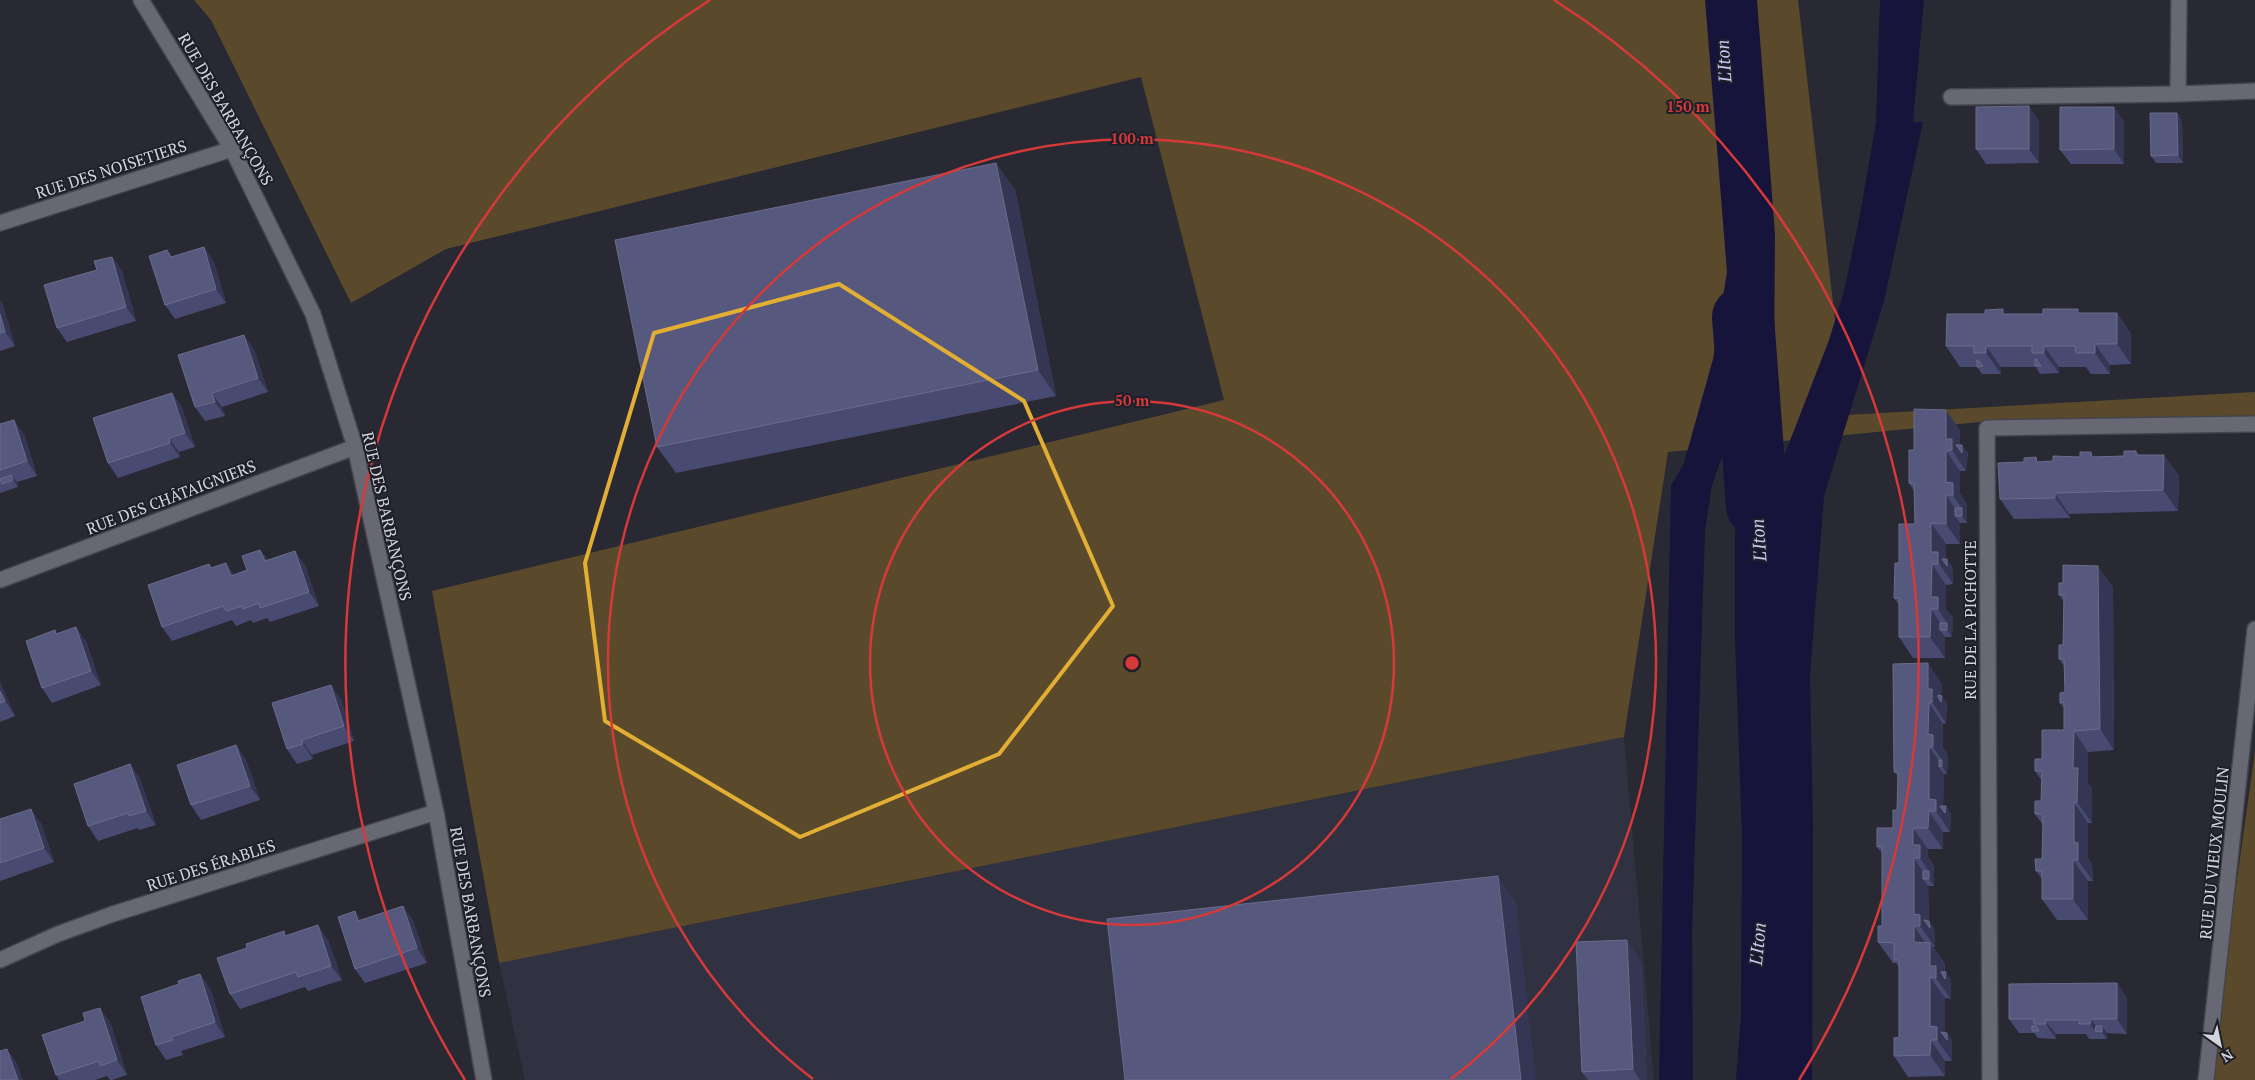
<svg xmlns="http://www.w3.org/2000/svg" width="2255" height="1080" font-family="'PT Serif',serif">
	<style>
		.built { fill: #303141 }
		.green { fill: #5a4a2b }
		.water { fill: #16143a }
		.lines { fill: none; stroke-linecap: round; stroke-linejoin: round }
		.river { stroke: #16143a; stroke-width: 62 }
		.minor-casing { stroke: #44444d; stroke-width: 18 }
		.minor { stroke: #676874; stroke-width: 15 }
		.wall { fill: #484a71 }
		.shaded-wall { fill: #353653 }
		.building { fill: #57587d; stroke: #6a6c8c }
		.marked { fill: none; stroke: #e2af34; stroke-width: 4; stroke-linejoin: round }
		.ring { fill: none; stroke: #d6393a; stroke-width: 2.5 }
		.labels { text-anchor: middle; stroke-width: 4; stroke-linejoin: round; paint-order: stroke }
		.street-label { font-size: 16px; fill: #d4d5dc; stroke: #1e1f29 }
		.water-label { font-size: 18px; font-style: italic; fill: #c6caf5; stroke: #1e1f29 }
		.centre { fill: #d6393a; stroke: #1e1f29; stroke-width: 2.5 }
		.ring-label { font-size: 15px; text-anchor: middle; font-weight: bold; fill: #d6393a; stroke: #1e1f29; stroke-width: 4; stroke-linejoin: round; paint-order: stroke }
	</style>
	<rect width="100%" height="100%" fill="#282933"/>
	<!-- built -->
	<path class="built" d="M1624,737L1654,1080H525L499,963Z"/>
	<!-- green -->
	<path class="green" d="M194,0H1798L1846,415L2255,392V418L2011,419L1668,452L1624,737L499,963L432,591L1224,400L1141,77L446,249L351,303L211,20Z
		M2255,751V1080H2209Z"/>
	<!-- water -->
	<path class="water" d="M1705,0H1757L1775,234L1774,378L1767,399L1775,464H1781L1829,340L1844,291L1859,220L1876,123L1880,0H1924L1913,122H1923L1884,301L1824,496L1810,675L1813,827L1812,1080H1736L1741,1015L1742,837L1735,638V537L1741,468L1746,467C1747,452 1756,412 1749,400H1745L1742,402L1712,485L1705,530L1692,933L1693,1080H1659L1671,486L1684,463L1713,359L1727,272Z"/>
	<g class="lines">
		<!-- river -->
		<path class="river" d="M1743,317L1757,506"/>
		<!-- minor casing -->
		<g class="minor-casing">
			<path id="minor" d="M141,0L232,149L313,314L355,447L436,812L484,1080
				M2179,0L2178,94L2255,91
				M1951,97L2178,94
				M0,223L232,149
				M0,580L355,447
				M0,960L58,934L113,914L436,812
				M1990,1080L1987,428L2255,424
				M2206,1080L2255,629"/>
		</g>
		<!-- minor -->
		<use href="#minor" class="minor"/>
	</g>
	<!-- wall -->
	<path class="wall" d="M2182,120L2183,163H2156L2151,156Z
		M2039,121V163L1986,164L1976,149Z
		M2124,121V164H2071L2060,150Z
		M1015,189L1056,396L676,473L657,447Z
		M204,247L214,262L226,303L175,319L165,305L172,257Z
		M112,257L122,271L136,321L67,342L57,328L97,270Z
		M0,300L2,303L15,346L0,351Z
		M2117,313L2131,334V364L2110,365V374H2091L2086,367H2059V373L2040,374L2036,367H2001V374H1982L1977,367H1960L1946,346L2006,314Z
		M254,349L268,392L222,407L225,416L205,421L195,407Z
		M172,393L182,408L195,447L179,452L180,457L118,478L108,463Z
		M0,424L24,434L37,476L17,482L18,487L0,493Z
		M1960,430V445L1968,453L1966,471H1960V494L1967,504V523H1960V544H1946V559L1952,566L1953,584L1946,585V609L1953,618L1952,637H1945V658H1913L1899,637V605L1894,598L1899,563L1915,524L1914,491L1909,483L1914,450Z
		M2136,451L2139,455L2179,475L2178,511L2069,514L2070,518L2014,519L2000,499L2040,462L2053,461L2095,457L2124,456Z
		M260,550L268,560L305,565L319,606L270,622L267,618L253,623L251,620L236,626L232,620L172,641L162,627L212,568L234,575L247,570Z
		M2113,587L2114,750L2088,752V783L2092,789V823H2088V858L2092,864L2093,881H2088V920H2057L2042,899V879L2036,871L2042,859L2043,825L2035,814L2041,801L2042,781L2035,771L2042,759L2064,730V708L2060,703L2065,692L2064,666L2059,659L2063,645L2064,602L2059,595Z
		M58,634L86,641L101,685L52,703L42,688Z
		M1893,664L1942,684V697L1947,703L1946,723L1943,724V748L1948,755L1947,774H1944L1943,806L1951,814L1950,832H1943V849H1928V857L1934,866V886H1928L1929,921L1934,928L1935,947H1933L1945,964V972L1951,980V999L1945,998V1033H1947L1952,1040V1061H1945V1076L1908,1077L1894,1056L1899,1037V967L1896,963H1893L1878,942L1882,926V853L1877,847L1893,828L1897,810L1898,776L1894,772Z
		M0,682L15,716L0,722Z
		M341,699L354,741L312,755L313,759L297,764L287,749Z
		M236,745L246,760L260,800L201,820L191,805Z
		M130,764L140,779L156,825L139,830L138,828L98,841L88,826Z
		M0,819L41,823L54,862L0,881Z
		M361,920H413L427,963L365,983L355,969Z
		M287,935L328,940L342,980L308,991L305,987L240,1009L230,994Z
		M1641,961L1647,1080H1588L1582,1072Z
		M2117,983L2127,998V1034L2107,1033V1039H2089L2086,1034H2056V1039L2038,1038L2034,1033H2019L2009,1019Z
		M210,988L225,1037L181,1051L183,1055L166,1060L156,1045Z
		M110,1022L127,1075L112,1080H110L107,1076L95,1080H59L56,1075Z"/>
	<!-- shaded-wall -->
	<path class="shaded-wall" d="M2029,106L2039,121V163L2029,149Z
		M2114,107L2124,121V164L2114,149Z
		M2177,113L2182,120L2183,163L2178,155Z
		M996,163L1015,189L1056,396L1038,370Z
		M204,247L214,262L226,303L216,289Z
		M112,257L122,271L136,321L126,307Z
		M0,300L2,303L15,346L5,332L0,314Z
		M2117,313L2131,334V364L2117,344Z
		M244,335L254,349L268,392L258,378Z
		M2095,344L2110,365V374L2095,353Z
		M1986,346L2001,367V374L1986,353Z
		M2044,346L2059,367V373L2044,353Z
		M172,393L182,408L195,447L185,433Z
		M212,393L222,407L225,416L215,402Z
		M1946,410L1960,430V451L1962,445L1968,453L1966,471L1952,450L1946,439Z
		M14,420L24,434L37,476L27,461Z
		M169,438L179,452L180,457L170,443Z
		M1946,451L1960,471V494L1967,504V516L1953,495L1946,482Z
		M2164,455L2179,475L2178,511L2163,490Z
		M11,475L17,482L18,487L13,480Z
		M2055,493L2069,514L2070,518L2055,498Z
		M1946,495L1960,516H1955L1960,523V544L1946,524Z
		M1962,508L1967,516V523L1962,516Z
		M1931,523L1946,544V564L1947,559L1952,566L1953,584L1931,552Z
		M260,550L271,564L265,561Z
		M295,551L305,565L319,606L309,592Z
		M226,563L236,577L231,576Z
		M1932,564L1946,585V609L1953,618L1952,637L1947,630V623L1938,609L1931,597Z
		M2098,566L2113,587L2114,750L2100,729Z
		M1931,609L1945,630H1940L1945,637V658L1930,637Z
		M76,627L86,641L101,685L91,671Z
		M1928,663L1942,684V697L1947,703L1946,710L1941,702L1946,710V723L1932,702L1928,689Z
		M0,682L15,716L5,701L0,691Z
		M331,685L341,699L354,741L344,726Z
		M1929,703L1943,724V748L1948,755L1947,774L1942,766L1939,767L1944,774L1943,810L1946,806L1951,814L1950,832L1936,811L1929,799V747L1942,765V760L1933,747L1928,734Z
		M2074,731L2088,752V783L2092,789V823L2077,802L2073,768Z
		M302,740L312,755L313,759L303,744Z
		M236,745L246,760L260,800L250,786Z
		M130,764L140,779L156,825L146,811Z
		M2074,803L2088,823V858L2092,864L2093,881L2078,860L2074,842Z
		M31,809L41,823L54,862L44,848Z
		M1929,811L1943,832V849L1928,828Z
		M1913,828L1928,849V857L1934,866V879L1920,858L1913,845Z
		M1914,858L1928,879H1923L1928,886L1929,927V921L1934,928L1935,947L1920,926L1914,914Z
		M2073,860L2088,881V920L2073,899Z
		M1929,871L1934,879V886L1929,879Z
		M1498,876L1516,902L1536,1080H1521Z
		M403,906L413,920L427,963L417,948Z
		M355,911L365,926L358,921Z
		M318,925L328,940L342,980L331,966Z
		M1914,926L1928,947L1914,942Z
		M1627,940L1641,961L1647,1080H1640L1633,1069Z
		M1930,943L1945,964L1944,978L1946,972L1951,980V999L1936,978L1930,966Z
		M200,974L210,988L225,1037L215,1022Z
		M1930,977L1945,998V1038L1947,1033L1952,1040V1061L1937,1040L1930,1026Z
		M2117,983L2127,998V1034L2117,1019Z
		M100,1008L110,1022L127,1075L117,1060Z
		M2091,1019L2099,1031H2095L2090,1024Z
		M2045,1020L2056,1034V1039L2046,1024Z
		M2102,1026L2107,1033V1039L2102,1032Z
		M1931,1040L1945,1061V1076L1930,1055Z
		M7,1049L17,1063L23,1080H18Z"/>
	<!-- building -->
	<path class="building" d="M2029,106V149H1976V107Z
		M2060,107H2114V149L2060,150Z
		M2150,113H2177L2178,155L2151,156Z
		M996,163L1038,370L657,447L615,240Z
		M204,247L216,289L165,305L149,256L167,250L171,257Z
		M112,257L126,307L57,328L44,285L97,270L94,261Z
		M2003,309V314H2043V309H2078V313H2117V344H2095V353H2076L2075,346H2044V353H2032V346H1986V353H1974V346H1946L1947,314H1985V310Z
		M0,314L5,332L0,333Z
		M244,335L258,378L212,393L215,402L195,407L178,355Z
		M2035,359H2036L2041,366H2035Z
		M1977,360H1978L1983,366L1977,367Z
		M172,393L185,433L169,438L170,443L108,463L93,418Z
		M1914,409L1946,410V439H1952V450L1946,451V482L1953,483V495H1946V524L1931,523V552H1938V564H1932L1931,597H1938V609H1931L1930,637H1899V598H1894L1895,563H1899V524H1915L1914,484L1909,483V450H1914Z
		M14,420L27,461L0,470V424Z
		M1956,445H1962V453Z
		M2124,451H2136V455H2164L2163,490L2055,493V498L2000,499L1998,463L2024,462V458L2036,457L2037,462L2053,461V456L2080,457V452H2091L2092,457L2124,456Z
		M11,475L13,480L2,484L0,479Z
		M1955,508H1962V516H1955Z
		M260,550L265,561L295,551L309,592L260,608L259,603L243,609L242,606L226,611L223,606L162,627L148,585L209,564L211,568L226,563L231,576L247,570L242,556Z
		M1942,559H1947V566Z
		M2063,565L2098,566L2100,729L2074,731L2073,768H2078L2077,802L2074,803V842L2078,843V860H2073V899H2042V871H2036L2035,859H2042L2043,821L2042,814H2035V801H2041L2042,771H2035V759H2042V730H2064V702L2060,703V693L2065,692L2064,659H2059V645H2063L2064,595H2059V583H2063Z
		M1940,623H1947V630H1940Z
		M76,627L91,671L42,688L26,641L55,630L56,634Z
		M1928,663V689H1932V702L1929,703L1928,734L1933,735V747H1929V799L1936,800V811H1929L1928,828H1913V845H1920V858H1914V914L1920,915V926H1914V942L1930,943V966H1936V978L1930,977V1026L1937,1027V1040H1931L1930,1055L1894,1056V1038L1899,1037V960H1894V943L1878,942V926H1882V846L1877,847V828H1893V810H1897L1898,772H1894L1893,664Z
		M331,685L344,726L302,740L303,744L287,749L272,703Z
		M0,691L5,701L0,703Z
		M1938,695L1942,696L1941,702L1938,697Z
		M236,745L250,786L191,805L177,765Z
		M1939,760H1942V766L1939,767Z
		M130,764L146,811L129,816L128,813L88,826L74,784Z
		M1940,806H1946L1945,813Z
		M31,809L44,848L0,863V819Z
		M1923,871H1929V879H1923Z
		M1498,876L1521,1080H1125L1107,919Z
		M403,906L417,948L355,969L338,917L355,911L358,921Z
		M1924,920L1929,921L1930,928Z
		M318,925L331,966L298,977L296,972L230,994L217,958L247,948L246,944L284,931L285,936Z
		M1627,940L1633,1069L1582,1072L1576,942Z
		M1941,972H1946L1945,979Z
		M200,974L215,1022L171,1037L173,1040L156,1045L141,997L179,984L178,981Z
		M2117,983V1019H2091L2090,1024H2079V1020H2045L2046,1024H2034V1019H2009V984Z
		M100,1008L117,1060L100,1066L99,1061L56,1075L42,1035L85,1021L83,1013Z
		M2032,1026H2036L2039,1031H2032Z
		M2096,1026H2102V1032L2095,1031Z
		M1941,1032L1947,1033V1040Z
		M7,1049L18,1080H0V1051Z"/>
	<!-- marked area -->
	<path class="marked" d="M839,284L1024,401L1113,606L999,754L800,837L605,721L585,563L654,333Z"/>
	<!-- distance rings -->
	<g class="ring">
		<circle cx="1132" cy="663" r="262"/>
		<path d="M813 1079A524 524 0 1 1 1451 1079"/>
		<path d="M465 1080A786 786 0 0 1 710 0M1554 0A786 786 0 0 1 1799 1080"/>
	</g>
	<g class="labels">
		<!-- street labels -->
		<g class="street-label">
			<text transform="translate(226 109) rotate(60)" y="6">RUE DES BARBANÇONS</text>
			<text transform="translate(111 169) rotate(-18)" y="6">RUE DES NOISETIERS</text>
			<text transform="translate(171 497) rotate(-21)" y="6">RUE DES CHÂTAIGNIERS</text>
			<text transform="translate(387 516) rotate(77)" y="6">RUE DES BARBANÇONS</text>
			<text transform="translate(1970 620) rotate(-90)" y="6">RUE DE LA PICHOTTE</text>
			<text transform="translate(2214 853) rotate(-84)" y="6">RUE DU VIEUX MOULIN</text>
			<text transform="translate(211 865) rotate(-18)" y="6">RUE DES ÉRABLES</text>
			<text transform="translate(471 912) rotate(80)" y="6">RUE DES BARBANÇONS</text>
		</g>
		<!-- water labels -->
		<g class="water-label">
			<text transform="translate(1724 61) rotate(-94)" y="6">L'Iton</text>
			<text transform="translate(1759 540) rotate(-94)" y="6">L'Iton</text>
			<text transform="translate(1758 944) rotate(-85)" y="6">L'Iton</text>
		</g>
	</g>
	<circle cx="1132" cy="663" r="8" class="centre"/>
	<g class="ring-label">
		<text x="1688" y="112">150 m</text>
		<text x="1132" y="144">100 m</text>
		<text x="1132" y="406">50 m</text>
	</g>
	<!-- north arrow -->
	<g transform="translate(2220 1045) rotate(147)" stroke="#1e1f29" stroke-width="4" paint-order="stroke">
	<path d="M0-4L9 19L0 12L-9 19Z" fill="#d4d5dc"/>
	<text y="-8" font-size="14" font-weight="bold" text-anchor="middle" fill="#d4d5dc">N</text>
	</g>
</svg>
